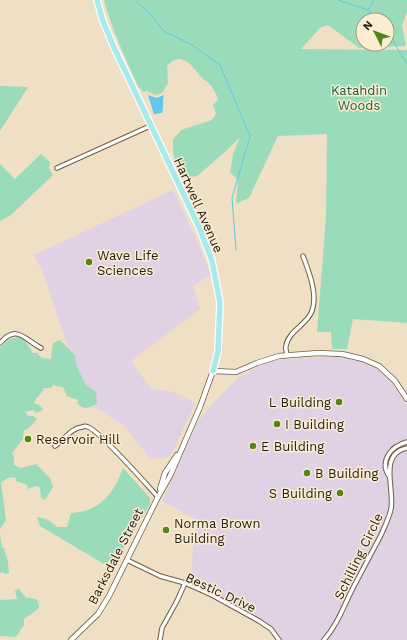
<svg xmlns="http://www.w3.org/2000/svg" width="407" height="640" font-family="'Work Sans',sans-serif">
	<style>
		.commercial { fill: #e0d1e4 }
		.green { fill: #9adbba; fill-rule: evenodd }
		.water { fill: #5ec9ed }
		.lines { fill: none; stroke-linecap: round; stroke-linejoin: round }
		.stream { stroke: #5ec9ed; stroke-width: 1 }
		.minor-casing { stroke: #6b5e47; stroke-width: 5.5 }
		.tertiary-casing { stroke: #6b5e47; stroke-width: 6 }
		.primary-casing { stroke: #fff; stroke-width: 8 }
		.minor { stroke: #fff; stroke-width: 3.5 }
		.tertiary { stroke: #fff; stroke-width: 4.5 }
		.primary { stroke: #a8e9ea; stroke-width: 5.5 }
		.poi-dot { fill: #568517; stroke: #fcecd2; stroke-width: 1.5 }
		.labels { text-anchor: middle; stroke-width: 3; stroke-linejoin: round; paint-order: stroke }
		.park-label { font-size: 13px; fill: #1b6144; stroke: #fcecd2 }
		.street-label { font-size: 13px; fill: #231e14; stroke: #fcecd2 }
		.poi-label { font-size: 13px; fill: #231e14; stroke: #fcecd2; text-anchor: start }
	</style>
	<rect width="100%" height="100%" fill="#eedfc5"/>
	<!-- commercial -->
	<path class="commercial" d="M173,190L196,238L211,275L193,286L200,309L131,361L151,389L169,391L183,396L195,404L170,457L151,459L123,425L95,407L88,391L84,394L42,270L34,255Z
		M344,356L364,362L380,371L393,385L407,406V640H282L273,629L254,615L189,582L192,574L193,536L199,521L162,501L198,422L206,411L237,379L262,364L278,360Z"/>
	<!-- green -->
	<path class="green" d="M104,0H407V12L402,26L406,46L359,48L328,25L320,28L301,49L407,50V323L353,319L347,349H332L331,332H317L326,217L327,134L278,136L249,198L237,203L236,202L238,180L230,172L231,168L233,154L240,137L225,152L197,176L187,177C174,165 173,157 173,140L181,130L212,120L216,114L213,105L218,100C217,94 212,85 206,81C202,78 204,81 201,77C192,65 181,50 167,66L168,83L162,93L155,95L147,91L144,92L139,88C126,59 112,31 104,0ZM363,20H387V44H363Z
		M0,86L28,87L0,131Z
		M41,154L50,162L49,168L53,175L11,215L0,221V164L15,179Z
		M19,337L24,339L33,353H37L42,358L51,359L53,343L60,340L75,355L77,367L86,385L96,392L97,403C90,409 83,410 77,403L78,400L67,396L63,387L55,386L54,384L51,388H44C42,394 37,396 34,403L35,404H38L43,409L41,411L36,413L33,410L25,412L28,416H33L37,419L29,428L24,430L23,439L12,453L14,456V465L21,468L36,464L50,478L53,487L45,500L41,497L40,488L36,486L28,489L27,485L16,481V478L10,477L1,482L6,520L0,529V348L9,339Z
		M123,468L150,498V504L118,557L104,564L40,526L37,517C46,518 51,521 57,527H67L71,513C100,512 114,493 123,468Z
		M0,533L2,548H4L8,562L9,573L4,574L3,572L0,573Z
		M19,589L26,598C35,598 39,598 39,608L24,619V625L16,637L0,636V600L17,599L15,590Z"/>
	<!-- water -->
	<path class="water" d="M148,95L157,98L164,95C162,101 164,107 162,113L154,114Z"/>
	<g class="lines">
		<!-- stream -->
		<path class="stream" d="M135,0L151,15L164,31L192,45L220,65L250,136L232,198L236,250
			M338,0L368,10L374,0
			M368,10L378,20
			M387,28L396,46L407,64"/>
		<!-- minor casing -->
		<g class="minor-casing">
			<path id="minor" d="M57,168L150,126
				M0,343C17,324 24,339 41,348
				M287,355C287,353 285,349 286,346C288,331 307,325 312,311C318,294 309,272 303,256
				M55,446C64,440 71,428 82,427C84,426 86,426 88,427C100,431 146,484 158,497
				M389,476C379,461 391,446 407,442
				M127,560L160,576L185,583L212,595L259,621L271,629L279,640
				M160,640L162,628L177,601L185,583
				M324,640C338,624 344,605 354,586C363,569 372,552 381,535C385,526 389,518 391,509C395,489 378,454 407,448"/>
		</g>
		<!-- tertiary casing -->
		<g class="tertiary-casing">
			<path id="tertiary" d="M160,489L165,473L177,455
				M71,640L98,614L109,596L158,497L170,476L200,407L213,371L236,372L257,363L279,356L318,353L342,354L363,359L379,366L395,381L407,399"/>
		</g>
		<!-- primary casing -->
		<g class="primary-casing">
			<path id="primary" d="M97,0L103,21L112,43L199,227L212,261L220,303L218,351L213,371"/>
		</g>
		<!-- minor -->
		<use href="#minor" class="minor"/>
		<!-- tertiary -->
		<use href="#tertiary" class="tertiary"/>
		<!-- primary -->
		<use href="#primary" class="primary"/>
	</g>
	<!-- markers -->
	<g class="poi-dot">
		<circle cx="89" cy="262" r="4"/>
		<circle cx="339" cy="402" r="4"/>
		<circle cx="277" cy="424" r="4"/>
		<circle cx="28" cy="439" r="4"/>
		<circle cx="253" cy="446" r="4"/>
		<circle cx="307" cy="473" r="4"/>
		<circle cx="340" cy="493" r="4"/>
		<circle cx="166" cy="530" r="4"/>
	</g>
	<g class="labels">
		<!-- park labels -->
		<g class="park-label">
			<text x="359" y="95">Katahdin<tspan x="359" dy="15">Woods</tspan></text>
		</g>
		<!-- street labels -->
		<g class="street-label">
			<text transform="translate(199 205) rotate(66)" y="5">Hartwell Avenue</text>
			<text transform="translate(115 556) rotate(-63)" y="5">Barksdale Street</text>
			<text transform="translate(358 556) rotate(-64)" y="5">Schilling Circle</text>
			<text transform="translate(221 592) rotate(25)" y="5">Bestic Drive</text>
		</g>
		<!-- poi labels -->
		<g class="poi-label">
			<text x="97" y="260">Wave Life<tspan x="97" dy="15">Sciences</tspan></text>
			<text x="331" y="407" text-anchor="end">L Building</text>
			<text x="285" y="429">I Building</text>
			<text x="36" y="444">Reservoir Hill</text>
			<text x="261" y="451">E Building</text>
			<text x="315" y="478">B Building</text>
			<text x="332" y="498" text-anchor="end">S Building</text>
			<text x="174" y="528">Norma Brown<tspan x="174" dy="15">Building</tspan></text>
		</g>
	</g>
	<!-- north arrow -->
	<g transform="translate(375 32) rotate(312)"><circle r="19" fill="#fcecd2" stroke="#a59a86"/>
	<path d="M0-3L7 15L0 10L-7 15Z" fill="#568517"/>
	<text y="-6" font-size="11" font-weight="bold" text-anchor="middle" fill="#231e14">N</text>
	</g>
</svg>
